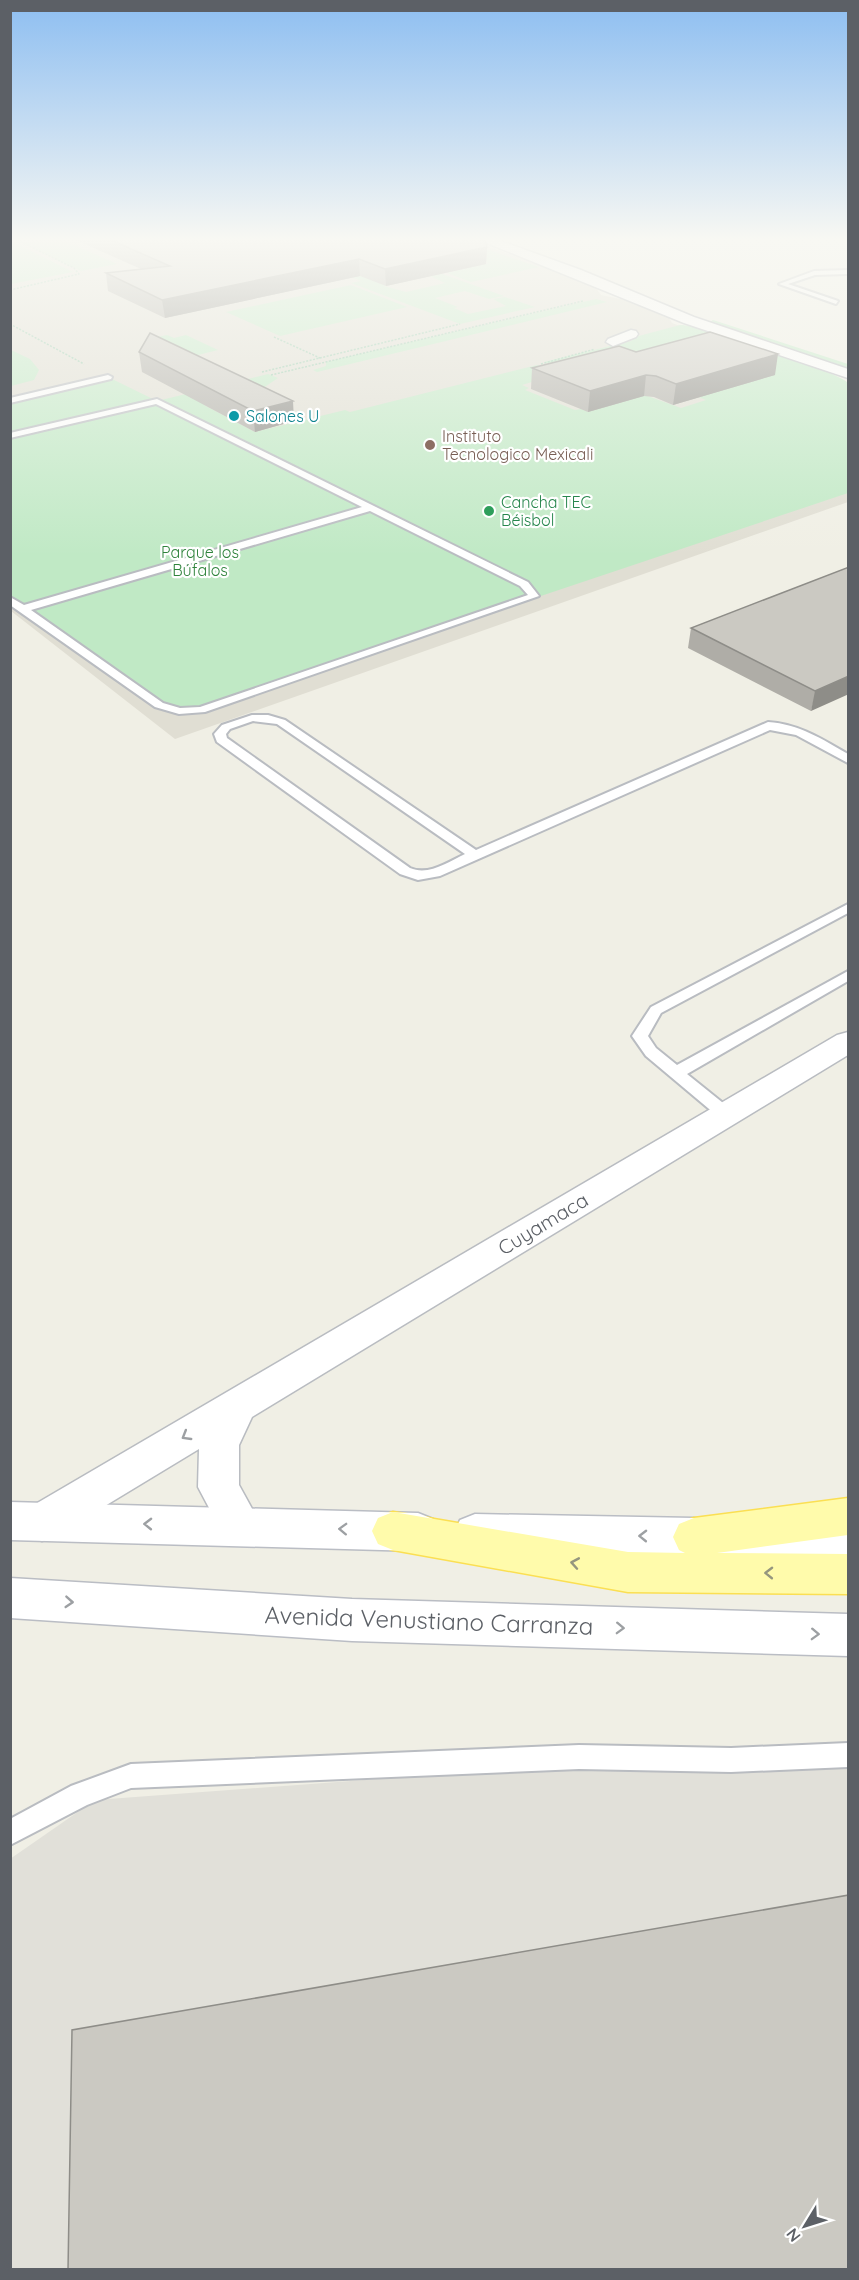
<svg xmlns="http://www.w3.org/2000/svg" width="859" height="2280" font-family="Quicksand,sans-serif">
	<style>
		.industrial { fill: #e1e0d9 }
		.education { fill: #e0ded3 }
		.green { fill: #c0e9c5; fill-rule: evenodd }
		.lines { fill: none; stroke-linecap: round; stroke-linejoin: round }
		.service-casing { stroke: #b9bcc1; stroke-width: 4 }
		.minor-casing { stroke: #b9bcc1; stroke-width: 3 }
		.tertiary-casing { stroke: #b9bcc1; stroke-width: 3 }
		.secondary-casing { stroke: #babdc4; stroke-width: 3 }
		.primary-casing { stroke: #fbdf53; stroke-width: 3 }
		.path { stroke: #98cbad; stroke-width: 1.5; stroke-dasharray: 2 1.5; stroke-linecap: butt }
		.service { fill: #fff; fill-rule: evenodd }
		.minor { fill: #fff; fill-rule: evenodd }
		.tertiary { fill: #fff; fill-rule: evenodd }
		.secondary { fill: #fff; fill-rule: evenodd }
		.primary { fill: #fffbab; fill-rule: evenodd }
		.wall { fill: #afada7 }
		.shaded-wall { fill: #8e8d88 }
		.building { fill: #cbc9c2; stroke: #8e8d88; stroke-width: 1.5 }
		.oneway { stroke: #9da0a3 }
		.oneway2 { stroke: #95967e }
		.culture-dot { fill: #0f9aa8; stroke: #fff; stroke-width: 2 }
		.education-dot { fill: #8d6e63; stroke: #fff; stroke-width: 2 }
		.leisure-dot { fill: #2e9e5b; stroke: #fff; stroke-width: 2 }
		.labels { text-anchor: middle; stroke-width: 4.5; stroke-linejoin: round; paint-order: stroke }
		.far-culture-label { font-size: 16px; fill: #0d838f; stroke: #fff; text-anchor: start }
		.far-education-label { font-size: 16px; fill: #785e54; stroke: #fff; text-anchor: start }
		.far-leisure-label { font-size: 16px; fill: #27864d; stroke: #fff; text-anchor: start }
		.far-park-label { font-size: 16px; fill: #2f833c; stroke: #fff }
		.street-label { font-size: 20px; fill: #5c6066; stroke: #fff }
		.near-street-label { font-size: 24px; fill: #5c6066; stroke: #fff }
	</style>
	<rect width="100%" height="100%" fill="#f0efe5"/>
	<!-- industrial -->
	<path class="industrial" d="M848,1744V2269H11L10,1859L95,1800Z"/>
	<!-- education -->
	<path class="education" d="M10,237L463,238L551,269L595,287L601,295L630,301L669,318L672,323L848,389V502L175,739L11,611Z"/>
	<!-- green -->
	<path class="green" d="M56,237L117,264L81,271L24,243Z
		M462,241L539,267L471,282L447,273L489,263L438,246Z
		M13,242L73,272L11,284L10,243Z
		M392,256L504,296L489,299L465,291L435,298L458,307L454,308L468,314L506,306L493,299L505,297L535,307L460,324L351,283L361,281L333,269ZM428,275L445,283L406,292L384,286Z
		M351,285L407,307L280,336L226,312Z
		M596,299L607,302L317,372L313,370L326,366V362Z
		M713,320L848,364V371L708,323Z
		M680,325C701,324 829,369 847,382L848,385V493L201,710L168,709L11,600V436L111,411L11,433L10,401L108,377L157,401L268,374L278,378L247,399L242,396L204,405L255,432L345,410L350,412L537,365L561,373L522,385L529,388L525,390L575,410L581,409L589,412L614,384L681,408L706,400L665,384L577,375L544,362L631,341L635,337Z
		M167,335L174,338L186,335L218,350L186,358L147,339Z
		M11,350L30,359L39,370L34,380L11,386Z"/>
	<g class="lines">
		<!-- service casing -->
		<g class="service-casing">
			<path id="service" d="M848,270V274L815,275L788,284L838,301L836,304L779,284L814,271Z
				M108,375L112,377L111,379L10,403V398Z
				M157,399L528,582L539,596L205,712L179,714L155,707L10,605V597L24,605L362,507L156,404L10,438V433ZM370,511L520,586L528,595L200,707L180,708L163,703L31,610Z
				M252,715H268L285,720L476,850L768,722C799,724 822,739 848,754V763L796,735L770,730L440,876L418,880L400,874L217,742L214,734L222,725ZM253,721L277,724L465,854C448,862 429,876 410,868L227,738L226,734L230,729Z
				M848,904V913L661,1013L648,1036L656,1048L677,1065L848,971V981L687,1074L733,1111L735,1115L733,1119H721L646,1056L632,1036L651,1007Z
				M848,1743V1767L731,1772L579,1769L131,1788L87,1805L10,1845V1819L71,1786L131,1764L579,1745L731,1748Z"/>
		</g>
		<!-- minor casing -->
		<g class="minor-casing">
			<path id="minor" d="M631,330L636,331L638,334L636,337L613,346L606,342L608,339Z
				M848,1032V1055L252,1417L239,1445V1485L261,1525L255,1538L240,1544L225,1538L198,1487L199,1449L57,1535L42,1541L27,1535L21,1522L27,1509L837,1035Z"/>
		</g>
		<!-- tertiary casing -->
		<g class="tertiary-casing">
			<path id="tertiary" d="M472,237H490L581,270L694,317L848,369V378L684,323Z"/>
		</g>
		<!-- secondary casing -->
		<g class="secondary-casing">
			<path id="secondary" d="M10,1502L418,1513L433,1519L439,1532L433,1545L418,1551L10,1540Z
				M475,1514L694,1518L848,1525V1563L694,1556L475,1552L460,1546L454,1533L460,1520Z
				M10,1578L352,1599L848,1614V1656L352,1641L10,1618Z"/>
		</g>
		<!-- primary casing -->
		<g class="primary-casing">
			<path id="primary" d="M848,1498V1535L717,1553L848,1554V1594L628,1592L393,1550L378,1544L372,1531L378,1518L393,1512L628,1552L685,1553L679,1550L673,1537L679,1524L694,1518Z"/>
		</g>
		<!-- path -->
		<path class="path" d="M10,290L79,274L74,268L11,237
			M10,324L84,364
			M274,337L320,358
			M541,364L595,349
			M262,372L460,324
			M271,375L583,301"/>
		<!-- service -->
		<use href="#service" class="service"/>
		<!-- minor -->
		<use href="#minor" class="minor"/>
		<!-- tertiary -->
		<use href="#tertiary" class="tertiary"/>
		<!-- secondary -->
		<use href="#secondary" class="secondary"/>
		<!-- primary -->
		<use href="#primary" class="primary"/>
	</g>
	<!-- wall -->
	<path class="wall" d="M69,237H484L487,247L486,264L386,286L360,276L165,318L108,291L106,273L141,269Z
		M139,352L294,421L255,432L142,372Z
		M636,352L775,375L673,405L654,397L644,396L588,412L531,389L532,368Z
		M849,567L811,711L688,648L691,628Z"/>
	<!-- shaded-wall -->
	<path class="shaded-wall" d="M487,247L486,264L386,286L385,269Z
		M359,259L360,276L165,318L162,300Z
		M778,354L775,375L673,405L676,384Z
		M646,375L644,396L588,412L590,391Z
		M293,401L294,421L255,432L253,411Z
		M849,676V694L811,711L815,691Z"/>
	<!-- building -->
	<path class="building" d="M104,237H484L487,247L385,269L359,259L162,300L106,273L170,266Z
		M710,332L778,354L676,384L656,376L646,375L590,391L532,368L619,346L636,352Z
		M150,333L293,401L253,411L139,352Z
		M849,567V676L815,691L691,628Z
		M849,1895V2270H68L72,2030Z"/>
	<!-- one-way arrows -->
	<defs><path id="oneway-chevron" d="M-2-3.5L2.5 0L-2 3.5" fill="none" stroke-width="1.6" stroke-linecap="round" stroke-linejoin="round" transform="scale(1.5)"/></defs>
	<g class="oneway">
		<use href="#oneway-chevron" transform="translate(186 1436) rotate(149)"/>
		<use href="#oneway-chevron" transform="translate(148 1524) rotate(-179)"/>
		<use href="#oneway-chevron" transform="translate(343 1529) rotate(-178)"/>
		<use href="#oneway-chevron" transform="translate(643 1536) rotate(-179)"/>
		<use href="#oneway-chevron" transform="translate(69 1602) rotate(4)"/>
		<use href="#oneway-chevron" transform="translate(620 1628) rotate(2)"/>
		<use href="#oneway-chevron" transform="translate(815 1634) rotate(2)"/>
	</g>
	<g class="oneway2">
		<use href="#oneway-chevron" transform="translate(575 1563) rotate(-170)"/>
		<use href="#oneway-chevron" transform="translate(769 1573) rotate(-179)"/>
	</g>
	<!-- sky -->
	<linearGradient id="sky" x2="0" y2="1"><stop stop-color="#8dbef1"/><stop offset="0.43" stop-color="#f8f8f3"/><stop offset="1" stop-color="#f8f8f3" stop-opacity="0"/></linearGradient>
	<rect width="859" height="556" fill="url(#sky)"/>
	<!-- markers -->
	<circle class="culture-dot" cx="234" cy="416" r="6"/>
	<circle class="education-dot" cx="430" cy="445" r="6"/>
	<circle class="leisure-dot" cx="489" cy="511" r="6"/>
	<g class="labels">
		<!-- far-culture labels -->
		<g class="far-culture-label">
			<text x="246" y="422">Salones U</text>
		</g>
		<!-- far-education labels -->
		<g class="far-education-label">
			<text x="442" y="442">Instituto<tspan x="442" dy="18">Tecnologico Mexicali</tspan></text>
		</g>
		<!-- far-leisure labels -->
		<g class="far-leisure-label">
			<text x="501" y="508">Cancha TEC<tspan x="501" dy="18">Béisbol</tspan></text>
		</g>
		<!-- far-park labels -->
		<g class="far-park-label">
			<text x="200" y="558">Parque los<tspan x="200" dy="18">Búfalos</tspan></text>
		</g>
		<!-- street labels -->
		<g class="street-label">
			<text transform="translate(543 1224) rotate(-31)" y="7">Cuyamaca</text>
		</g>
		<!-- near-street labels -->
		<g class="near-street-label">
			<text transform="translate(429 1621) rotate(2)" y="8">Avenida Venustiano Carranza</text>
		</g>
	</g>
	<!-- border -->
	<rect width="859" height="2280" fill="none" stroke="#5c6066" stroke-width="24"/>
	<!-- north arrow -->
	<g transform="translate(805 2226) rotate(232)" stroke="#ffffff" stroke-width="4.5" paint-order="stroke">
	<path d="M0-4.5L10 22L0 15L-10 22Z" fill="#5c6066"/>
	<text y="-9" font-size="16" font-weight="bold" text-anchor="middle" fill="#5c6066">N</text>
	</g>
</svg>
